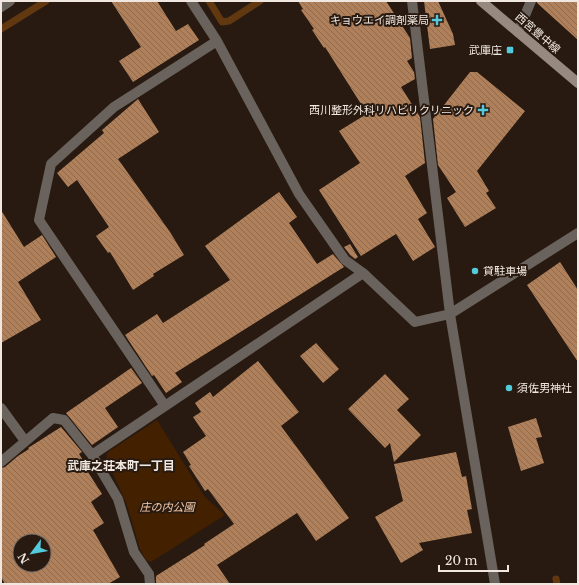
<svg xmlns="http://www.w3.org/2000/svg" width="579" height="585" font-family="'Libre Baskerville','Noto Sans JP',serif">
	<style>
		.green { fill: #422000 }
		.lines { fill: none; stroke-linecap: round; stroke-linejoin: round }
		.stream { stroke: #623810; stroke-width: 7 }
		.building { fill: url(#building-back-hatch); fill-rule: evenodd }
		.minor { stroke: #69625d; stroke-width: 10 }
		.secondary { stroke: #958980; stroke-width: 10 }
		.poi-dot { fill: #54cadd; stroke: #281a10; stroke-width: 1.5 }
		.labels { text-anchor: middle; stroke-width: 4; stroke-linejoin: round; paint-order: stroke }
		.poi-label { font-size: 11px; fill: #f0e7e0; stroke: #281a10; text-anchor: end }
		.street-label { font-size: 11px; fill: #f0e7e0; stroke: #281a10 }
		.park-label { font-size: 11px; font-style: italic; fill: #f8cdac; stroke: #281a10 }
		.neighbourhood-label { font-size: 12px; font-weight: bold; fill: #f0e7e0; stroke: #281a10 }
	</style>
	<defs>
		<pattern id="building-back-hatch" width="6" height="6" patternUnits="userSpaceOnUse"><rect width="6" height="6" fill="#b0805a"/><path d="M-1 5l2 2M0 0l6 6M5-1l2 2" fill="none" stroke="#8c6b52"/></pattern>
	</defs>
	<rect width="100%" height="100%" fill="#281a10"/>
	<!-- green -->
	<path class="green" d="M157,420L204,496L225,515L151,562L146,560L140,549L127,505L106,458L108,452Z"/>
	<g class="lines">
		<!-- stream -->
		<path class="stream" d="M209,1L222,22L229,21L260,1
			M1,29L46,1
			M556,579L557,584"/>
	</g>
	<!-- building -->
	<path class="building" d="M111,1H157L176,31L188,24L199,40L133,82L119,61L141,47Z
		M298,1H386L410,38L412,58L407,61L414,72L415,79L401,87L420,117L425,163L405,176L427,213L418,219L435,247L413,261L396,234L361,256L319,190L360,163L339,131L365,115L364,114L366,112L325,47L324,48L312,30L314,29L301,10L303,9Z
		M424,1H438L453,34L455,45L430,49Z
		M537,1H578V40L537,3Z
		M470,72H477L525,111L477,171L489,191L486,193L496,208L465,227L447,198L456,192L438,165L433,119Z
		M138,99L159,132L118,159L170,232L184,255L153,274L154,276L133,290L110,252L108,253L96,236L109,227L77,180L68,187L57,173L104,133L102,130Z
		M279,192L297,217L289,223L317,264L333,254L344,267L175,373L182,382L166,393L154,375L152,376L125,335L157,314L163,323L230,280L205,246Z
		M1,210L24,247L42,235L56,257L18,282L41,320L1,343Z
		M350,244L358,257L355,259L350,255L344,247Z
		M560,262L578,290V362L527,285Z
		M316,343L339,369L323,383L300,356Z
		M258,361L299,412L281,426L349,518L316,541L297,513L217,565L230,584H156V576L205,545L204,544L234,524L208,489L205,491L189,466L191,465L183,452L206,436L193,417L201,412L195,403L210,392L213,397Z
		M131,368L142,383L105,408L118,427L92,445L66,413Z
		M385,374L409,399L397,410L421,435L394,462L390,443L385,448L348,409Z
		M536,418L542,437L536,438L544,463L521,471L508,427Z
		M61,427L82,452L79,454L88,468L86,469L102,494L91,502L104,523L93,530L120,577L108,584H5L1,577V468L5,467L18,456L29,449L28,448ZM20,541H44V565H20Z
		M456,452L462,477L466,476L472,509L467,510L472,533L419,543L423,550L401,563L375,517L403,501L394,464Z"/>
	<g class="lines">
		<!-- minor -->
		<path class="minor" d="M191,1L217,41L299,194L345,260L363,273
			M412,1L450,314L495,584
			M1,7L10,1
			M518,32L531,1
			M165,406L39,220L51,164L114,107L217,41
			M1,408L25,441
			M92,455L118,499L134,552L149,574L150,584
			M1,462L53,418L64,420L92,455L363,273L415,322L450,314L578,233"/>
		<!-- secondary -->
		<path class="secondary" d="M481,1L578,83"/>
	</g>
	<!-- markers -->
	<g class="poi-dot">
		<path d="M435 14h4v4h4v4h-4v4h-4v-4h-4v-4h4z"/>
		<rect x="506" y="46" width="8" height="8" rx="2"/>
		<path d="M481 104h4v4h4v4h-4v4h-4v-4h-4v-4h4z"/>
		<circle cx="475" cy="271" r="4"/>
		<circle cx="509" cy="388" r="4"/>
	</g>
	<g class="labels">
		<!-- poi labels -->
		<g class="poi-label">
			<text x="429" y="24">キョウエイ調剤薬局</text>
			<text x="502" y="54">武庫庄</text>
			<text x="474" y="114">西川整形外科リハビリクリニック</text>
			<text x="483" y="275" text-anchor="start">貸駐車場</text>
			<text x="517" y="392" text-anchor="start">須佐男神社</text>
		</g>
		<!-- street labels -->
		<g class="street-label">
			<text transform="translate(538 33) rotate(41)" y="4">西宮豊中線</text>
		</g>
		<!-- park labels -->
		<g class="park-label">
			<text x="167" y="511">庄の内公園</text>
		</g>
		<!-- neighbourhood labels -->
		<g class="neighbourhood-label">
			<text x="121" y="470">武庫之荘本町一丁目</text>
		</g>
	</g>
	<!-- border -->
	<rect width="579" height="585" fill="none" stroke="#f0e7e0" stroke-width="4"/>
	<!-- north arrow -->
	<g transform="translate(32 553) rotate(238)"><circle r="19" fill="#281a10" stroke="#786c63"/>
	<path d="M0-3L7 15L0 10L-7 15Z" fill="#54cadd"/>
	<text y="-6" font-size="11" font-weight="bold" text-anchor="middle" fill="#f0e7e0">N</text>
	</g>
	<!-- scale -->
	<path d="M439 565v6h69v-6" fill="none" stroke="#f0e7e0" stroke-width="2"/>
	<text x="445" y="565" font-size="12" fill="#f0e7e0" stroke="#281a10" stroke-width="3" paint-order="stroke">20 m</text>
</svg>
